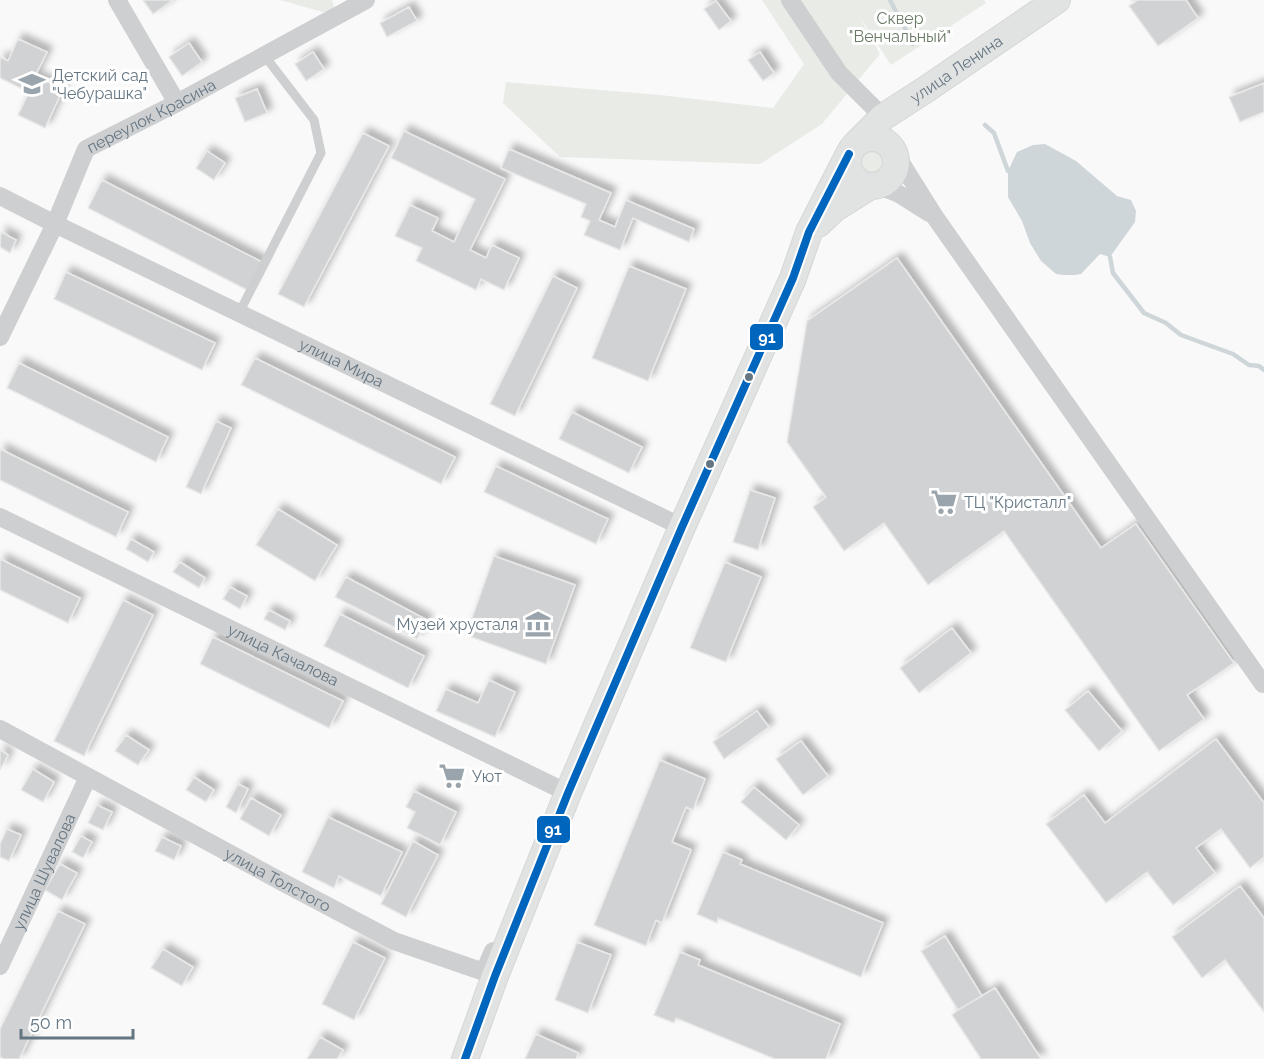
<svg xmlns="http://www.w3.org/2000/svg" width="1264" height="1059" font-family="Raleway,sans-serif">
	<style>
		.green { fill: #e8ebe6 }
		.water { fill: #ced6d9 }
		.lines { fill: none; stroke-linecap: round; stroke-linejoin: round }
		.stream { stroke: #ced6d9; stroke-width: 4.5 }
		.building { fill: #d0d2d3; stroke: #e8e8e8; stroke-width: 1.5; filter: url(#shadow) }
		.secondary-casing { stroke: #d5d6d7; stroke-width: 28 }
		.lane { stroke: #cecfd0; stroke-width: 9 }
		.street { stroke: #cecfd0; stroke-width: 18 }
		.secondary { stroke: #e1e2e2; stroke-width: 26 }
		.bus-1-casing { stroke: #fff; stroke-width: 12 }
		.bus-1 { stroke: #0065bd; stroke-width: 8 }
		.bus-dot { fill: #657683; stroke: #fff; stroke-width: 2 }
		.labels { text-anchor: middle; stroke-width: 6; stroke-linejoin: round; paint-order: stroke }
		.park-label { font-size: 16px; fill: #687a64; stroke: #fff }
		.street-label { font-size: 16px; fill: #657683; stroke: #fff }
		.poi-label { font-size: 16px; fill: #657683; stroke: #fff; text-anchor: start }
		.line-badge { stroke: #fff; stroke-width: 2 }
		.badge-label { font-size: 16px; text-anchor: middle; font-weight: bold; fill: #fff }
	</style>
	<defs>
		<filter id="shadow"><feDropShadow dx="5.5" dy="-5.5" stdDeviation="3" flood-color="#0004"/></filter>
	</defs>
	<rect width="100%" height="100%" fill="#f9f9f9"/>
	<!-- green -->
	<path class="green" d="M280,0H332L337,16Z
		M762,0H984L986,3L891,65L859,16L880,54L822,124L760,164L560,157L503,103L506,82L660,95L773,108L804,64Z
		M857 163a14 14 0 1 1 28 0a14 14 0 1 1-28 0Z"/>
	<!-- water -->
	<path class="water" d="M1045,144L1076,161L1117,196L1131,200L1136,211L1135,222L1110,257L1100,254L1081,274L1075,275H1064L1056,274L1041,261L1030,243L1022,221L1008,197V171L1017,152L1033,145Z"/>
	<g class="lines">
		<!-- stream -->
		<path class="stream" d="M890,0L913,44
			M985,125L994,133L1008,171
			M1110,257L1113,273L1144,313L1166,323L1181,335L1233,354L1249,365L1259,366L1264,370"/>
	</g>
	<!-- building -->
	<path class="building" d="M143,0H173L153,14Z
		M1138,0H1186L1198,18L1158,46L1129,6Z
		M716,1L731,21L719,30L704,9Z
		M409,7L417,21L387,37L380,23Z
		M18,39L47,52L35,76L63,89L45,128L18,115L29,92L0,78V57L8,61Z
		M189,43L202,62L182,76L169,57Z
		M313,52L324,69L306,81L295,64Z
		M760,52L774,73L763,81L748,60Z
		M1264,83V112L1240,122L1229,97Z
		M257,89L267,113L245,122L235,98Z
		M404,131L505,179L470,250L486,258L492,245L519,258L504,290L481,279L476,290L416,261L422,248L395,236L410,205L438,218L432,231L454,242L475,199L391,158Z
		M363,133L389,146L304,307L278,294Z
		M509,149L611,193L599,220L615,227L626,200L694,229L689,242L633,218L620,250L584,235L590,221L581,217L586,204L501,168Z
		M207,151L225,163L214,180L196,168Z
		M102,180L262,262L247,290L88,208Z
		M1,232L16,240L10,253L0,247Z
		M897,258L1101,548L1136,524L1234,663L1187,695L1204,719L1159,751L1004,531L928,585L884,523L844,551L813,507L826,497L787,442L807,321Z
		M629,266L686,289L648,381L592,358Z
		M66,272L215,343L202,370L54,299Z
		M553,276L577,288L515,416L490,404Z
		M255,358L455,457L441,484L241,385Z
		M19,363L168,437L156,462L7,388Z
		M572,412L642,447L629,473L559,439Z
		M216,421L231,428L201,494L186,487Z
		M0,449L128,512L116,537L0,480Z
		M496,466L608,519L596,544L484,492Z
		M750,490L775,498L758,550L733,542Z
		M278,509L337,545L315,581L256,545Z
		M131,539L154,552L148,562L126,549Z
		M494,556L575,585L546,664L466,635Z
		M0,559L80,598L68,623L0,590Z
		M180,562L205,578L199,588L173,572Z
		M725,562L761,577L726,662L690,648Z
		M346,577L427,620L417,639L335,597Z
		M230,587L247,596L240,609L223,599Z
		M123,600L153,615L84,756L54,741Z
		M269,610L290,621L285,630L264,619Z
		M340,614L424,656L408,688L324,646Z
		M952,628L971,653L919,693L900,668Z
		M213,637L343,701L329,728L200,664Z
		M489,680L515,692L495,737L436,711L446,689L478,703Z
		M1088,691L1122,731L1099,751L1065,710Z
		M757,711L769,727L724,759L713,742Z
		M126,735L149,750L138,765L115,751Z
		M1216,739L1264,803V857L1250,868L1221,829L1196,848L1215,873L1173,905L1147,872L1106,903L1046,824L1084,795L1105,823Z
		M801,741L828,776L803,795L776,759Z
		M0,750L8,755L0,770Z
		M660,760L705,779L693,810L686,807L672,842L691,850L662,923L656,920L646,946L594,925Z
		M33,769L54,782L43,802L21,790Z
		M194,777L214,790L206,802L186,790Z
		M238,784L248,789L236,813L226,807Z
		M754,787L799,825L786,840L741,802Z
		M414,791L456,812L440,845L407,828L415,812L406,807Z
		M251,798L281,815L269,836L240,819Z
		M97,805L112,812L103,830L88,823Z
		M328,817L402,852L381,896L339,876L334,888L302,872Z
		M7,829L21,835L9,861L0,857V844Z
		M81,836L92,842L83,858L72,852Z
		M162,837L181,846L174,860L155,851Z
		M413,841L438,855L406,917L381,904Z
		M723,852L742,860L740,864L883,923L861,977L718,918L717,923L697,914Z
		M60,864L77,873L62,900L45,890Z
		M1240,886L1264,918V1012L1225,960L1202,978L1172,937Z
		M58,911L85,924L19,1059H4L0,1057V1029Z
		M945,936L982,996L958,1010L921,951Z
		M353,942L385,958L354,1020L322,1004Z
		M577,942L611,955L588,1013L555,1000Z
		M163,949L193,967L182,986L151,968Z
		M680,952L700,960L698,965L840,1024L826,1059H775L676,1018L674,1023L654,1015Z
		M995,988L1041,1059H981L952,1015L958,1010Z
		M536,1034L578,1053L576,1059H525Z
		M320,1037L343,1050L337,1059H307Z"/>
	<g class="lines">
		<!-- secondary casing -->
		<g class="secondary-casing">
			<g id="secondary">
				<circle cx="872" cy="162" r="24"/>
				<path id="s6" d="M858,142L883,117L925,90L1057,0"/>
				<path d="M818,224L834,209L869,187"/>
				<path d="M465,1059L495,976L568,793L682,527L793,278L809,232L849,154"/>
			</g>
		</g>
		<!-- lane -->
		<path class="lane" d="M239,313L321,153L314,120L264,55"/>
		<!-- street -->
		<g class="street">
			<path d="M117,0L177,103"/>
			<path d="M790,0L839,73L883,117"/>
			<path d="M893,150L935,217L1263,684"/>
			<path d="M879,186L899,194L929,213"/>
			<path id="s1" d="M0,196L55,224L682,527"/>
			<path id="s2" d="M0,337L55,224L86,149L177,103L366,0"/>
			<path id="s3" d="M0,517L568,793"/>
			<path id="s4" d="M0,729L284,883L394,941L484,972L493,951"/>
			<path id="s5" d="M0,966L88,777"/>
		</g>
		<!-- secondary -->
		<use href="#secondary" class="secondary"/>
		<!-- bus-1 casing -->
		<g class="bus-1-casing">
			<path id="bus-1" d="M465,1059L495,976L568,793L682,527L793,278L809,232L849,154"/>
		</g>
		<!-- bus-1 -->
		<use href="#bus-1" class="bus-1"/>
	</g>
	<!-- icons -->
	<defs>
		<g id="school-bare" transform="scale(2.07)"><path d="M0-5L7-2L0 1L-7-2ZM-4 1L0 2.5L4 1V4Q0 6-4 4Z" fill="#99a4ac" stroke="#fff" stroke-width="2.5" paint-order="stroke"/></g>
		<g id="supermarket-bare" transform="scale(2.07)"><path d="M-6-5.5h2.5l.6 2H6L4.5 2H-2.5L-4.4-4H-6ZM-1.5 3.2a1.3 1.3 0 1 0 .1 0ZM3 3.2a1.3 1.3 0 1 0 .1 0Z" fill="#99a4ac" stroke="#fff" stroke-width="2.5" paint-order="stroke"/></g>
		<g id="museum-bare" transform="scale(2.07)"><path d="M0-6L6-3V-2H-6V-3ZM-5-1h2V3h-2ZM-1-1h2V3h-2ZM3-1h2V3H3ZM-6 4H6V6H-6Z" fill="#99a4ac" stroke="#fff" stroke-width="2.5" paint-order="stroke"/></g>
	</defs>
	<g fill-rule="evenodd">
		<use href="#school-bare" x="32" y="84"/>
		<use href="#supermarket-bare" x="944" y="502"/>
		<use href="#museum-bare" x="538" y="624"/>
		<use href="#supermarket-bare" x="452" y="776"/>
	</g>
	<!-- markers -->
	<g class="bus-dot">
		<circle cx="749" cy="377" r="5"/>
		<circle cx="710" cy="464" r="5"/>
	</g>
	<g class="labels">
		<!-- park labels -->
		<g class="park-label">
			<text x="900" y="24">Сквер<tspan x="900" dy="18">"Венчальный"</tspan></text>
		</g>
		<!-- street labels -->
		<g class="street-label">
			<text dy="6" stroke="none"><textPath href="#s6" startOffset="123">улица Ленина</textPath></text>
			<text dy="6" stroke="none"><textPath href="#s2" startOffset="280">переулок Красина</textPath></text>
			<text dy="6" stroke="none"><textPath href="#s1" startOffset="380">улица Мира</textPath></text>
			<text dy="6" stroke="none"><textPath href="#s3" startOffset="315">улица Качалова</textPath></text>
			<text dy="6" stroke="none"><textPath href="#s5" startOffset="104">улица Шувалова</textPath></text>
			<text dy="6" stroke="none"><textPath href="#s4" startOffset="316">улица Толстого</textPath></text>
		</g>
		<!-- poi labels -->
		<g class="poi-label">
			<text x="52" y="81">Детский сад<tspan x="52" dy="18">"Чебурашка"</tspan></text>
			<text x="964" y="508">ТЦ "Кристалл"</text>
			<text x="518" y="630" text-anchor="end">Музей хрусталя</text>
			<text x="472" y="782">Уют</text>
		</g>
	</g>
	<g class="line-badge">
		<rect x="749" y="323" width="35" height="28" rx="6" fill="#0065bd"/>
		<rect x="536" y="815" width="35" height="29" rx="6" fill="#0065bd"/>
	</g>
	<g class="badge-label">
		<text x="767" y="343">91</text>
		<text x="553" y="835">91</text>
	</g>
	<!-- scale -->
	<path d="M21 1029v9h112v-9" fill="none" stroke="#657683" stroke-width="3"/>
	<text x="30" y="1029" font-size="18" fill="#657683" stroke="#ffffff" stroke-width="4.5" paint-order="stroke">50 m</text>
</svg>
